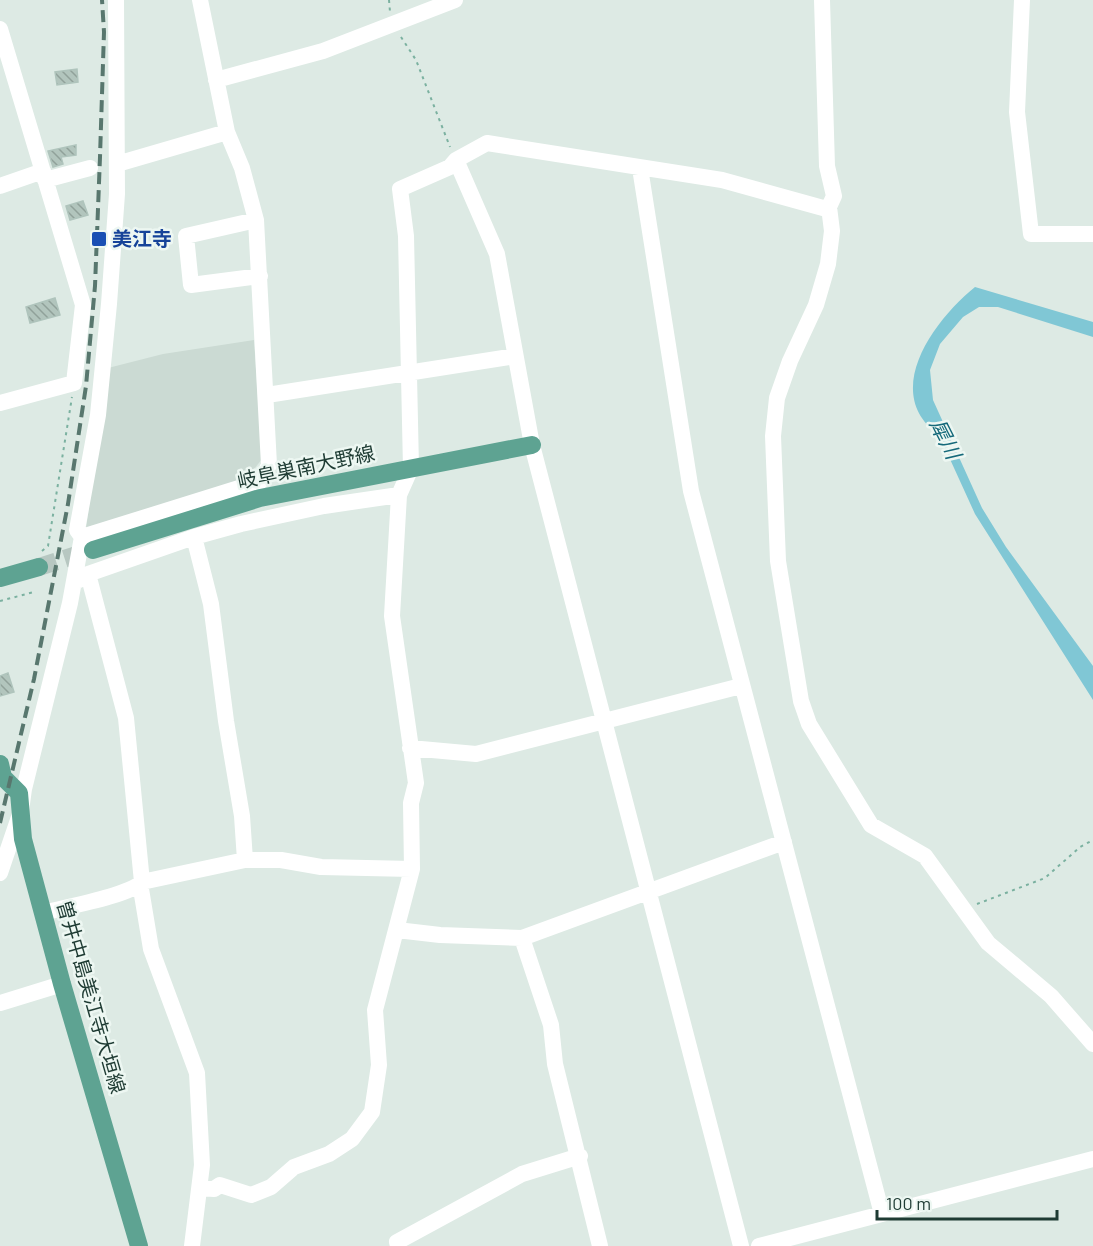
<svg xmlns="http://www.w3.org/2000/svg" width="1093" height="1246" font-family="Barlow,'Noto Sans JP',sans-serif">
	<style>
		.built { fill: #cbdad3 }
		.water { fill: #80c7d5 }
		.building { fill: url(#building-back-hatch); stroke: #afc4bc; stroke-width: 1.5 }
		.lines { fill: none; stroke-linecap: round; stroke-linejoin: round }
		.major-tunnel { stroke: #b7c7c1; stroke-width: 18; stroke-dasharray: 18 9; stroke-linecap: butt }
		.path { stroke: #7bb1a0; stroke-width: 2; stroke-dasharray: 3 4.5; stroke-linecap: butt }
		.minor { stroke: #fff; stroke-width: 16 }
		.major { stroke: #5ea392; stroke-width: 18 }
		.rail { stroke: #58776e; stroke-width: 4; stroke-dasharray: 12 6; stroke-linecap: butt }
		.transit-dot { fill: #1a4fb4; stroke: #edf7f2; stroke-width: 2 }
		.labels { text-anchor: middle; stroke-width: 5; stroke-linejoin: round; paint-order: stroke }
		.transit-label { font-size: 20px; font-weight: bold; fill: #164399; stroke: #edf7f2; text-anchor: start }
		.street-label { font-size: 20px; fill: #1e3b33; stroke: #edf7f2 }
		.water-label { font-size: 21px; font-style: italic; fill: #14697a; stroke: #edf7f2 }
	</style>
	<defs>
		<pattern id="building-back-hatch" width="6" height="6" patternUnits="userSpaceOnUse" patternTransform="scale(1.5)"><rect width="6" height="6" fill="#b2c5bd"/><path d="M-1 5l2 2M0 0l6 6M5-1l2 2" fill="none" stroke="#90a19a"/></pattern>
	</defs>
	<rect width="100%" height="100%" fill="#ddeae4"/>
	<!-- built -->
	<path class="built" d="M254,340L262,459L247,478L86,529L108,368L163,354Z"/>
	<!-- water -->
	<path class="water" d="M975,287L1093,322V337L998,307H979L963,317L940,344L930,370L933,400L982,508L1006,547L1093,666V700L975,514L939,435C880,393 934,320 975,287Z"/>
	<!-- building -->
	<path class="building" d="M77,69L78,82L57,85L55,72Z
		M76,145V155L61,157L63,164L53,167L48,151Z
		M83,201L88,215L70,220L66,206Z
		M55,298L60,315L30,323L26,307Z
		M8,673L14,692L0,696V676Z"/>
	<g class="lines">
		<!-- major-tunnel -->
		<path class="major-tunnel" d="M39,567L92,550"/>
		<!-- path -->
		<path class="path" d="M389,0L390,12
			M401,37L416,60L450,147
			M42,551L48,546L72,397
			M0,601L34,592
			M977,904L1045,878L1080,847L1093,840"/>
		<!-- minor -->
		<path class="minor" d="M822,0L827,166L834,196L829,207L832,231L828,264L816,305L790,361L777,398L773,436L778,561L801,701L809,724L871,825L925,856L988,943L1051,996L1093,1044
			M1022,0L1017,112L1031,234H1093
			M0,29L83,305L74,383L0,403
			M216,80L323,51L455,0
			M456,160L497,254L532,445L741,1246
			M117,164L227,132
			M640,168L691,491L882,1214
			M45,180L90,168
			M0,186L43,171
			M256,220L186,236L191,285L260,276
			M267,395L515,356
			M82,537L261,481L269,465L256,220L242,168L227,132L200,0
			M194,537L211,604L226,721L242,816L245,860
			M88,574L126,718L142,882L141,889L151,949L197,1073L202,1165L192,1246
			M79,580L88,574L194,537L241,524L324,506L399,495
			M410,748L476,754L741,686
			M0,873L21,811L24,789L70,603L82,537L77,530L98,415L109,304L117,194L116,0
			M43,913C65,907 128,896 142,882L245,860H281L321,867L412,869
			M397,930L440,935L522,938L784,842
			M522,938L551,1025L555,1064L600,1246
			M0,1003L62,984
			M200,1188L214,1189L220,1185L251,1195L271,1187L294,1167L329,1154L352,1139L372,1112L379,1065L375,1010L412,869L411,803L416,783L392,616L399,495L411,468L406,236L400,189L450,167L456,160L487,143L722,180L823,208L829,207
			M398,1246L397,1242L522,1174L580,1156
			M759,1246L1093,1159"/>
		<!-- major -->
		<path class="major" d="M93,550L260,498L532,445
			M0,578L39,567
			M0,764L3,777L19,793L23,839L62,984L139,1246"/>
		<!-- rail -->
		<path class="rail" d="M0,823L34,679L68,504L86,386L95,286L100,157L104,32L102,0"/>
	</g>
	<!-- markers -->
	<rect class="transit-dot" x="91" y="231" width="16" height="16" rx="3"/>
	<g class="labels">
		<!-- transit labels -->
		<g class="transit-label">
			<text x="112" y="246">美江寺</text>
		</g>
		<!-- street labels -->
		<g class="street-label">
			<text transform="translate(306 467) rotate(-12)" y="7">岐阜巣南大野線</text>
			<text transform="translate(91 997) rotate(74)" y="7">曽井中島美江寺大垣線</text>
		</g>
		<!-- water labels -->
		<g class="water-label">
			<text transform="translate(945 439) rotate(63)" y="7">犀川</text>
		</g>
	</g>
	<!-- scale -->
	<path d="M877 1210v9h180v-9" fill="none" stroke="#1e3b33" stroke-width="3"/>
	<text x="886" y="1210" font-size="18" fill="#1e3b33" stroke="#edf7f2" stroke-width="4.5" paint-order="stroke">100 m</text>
</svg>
